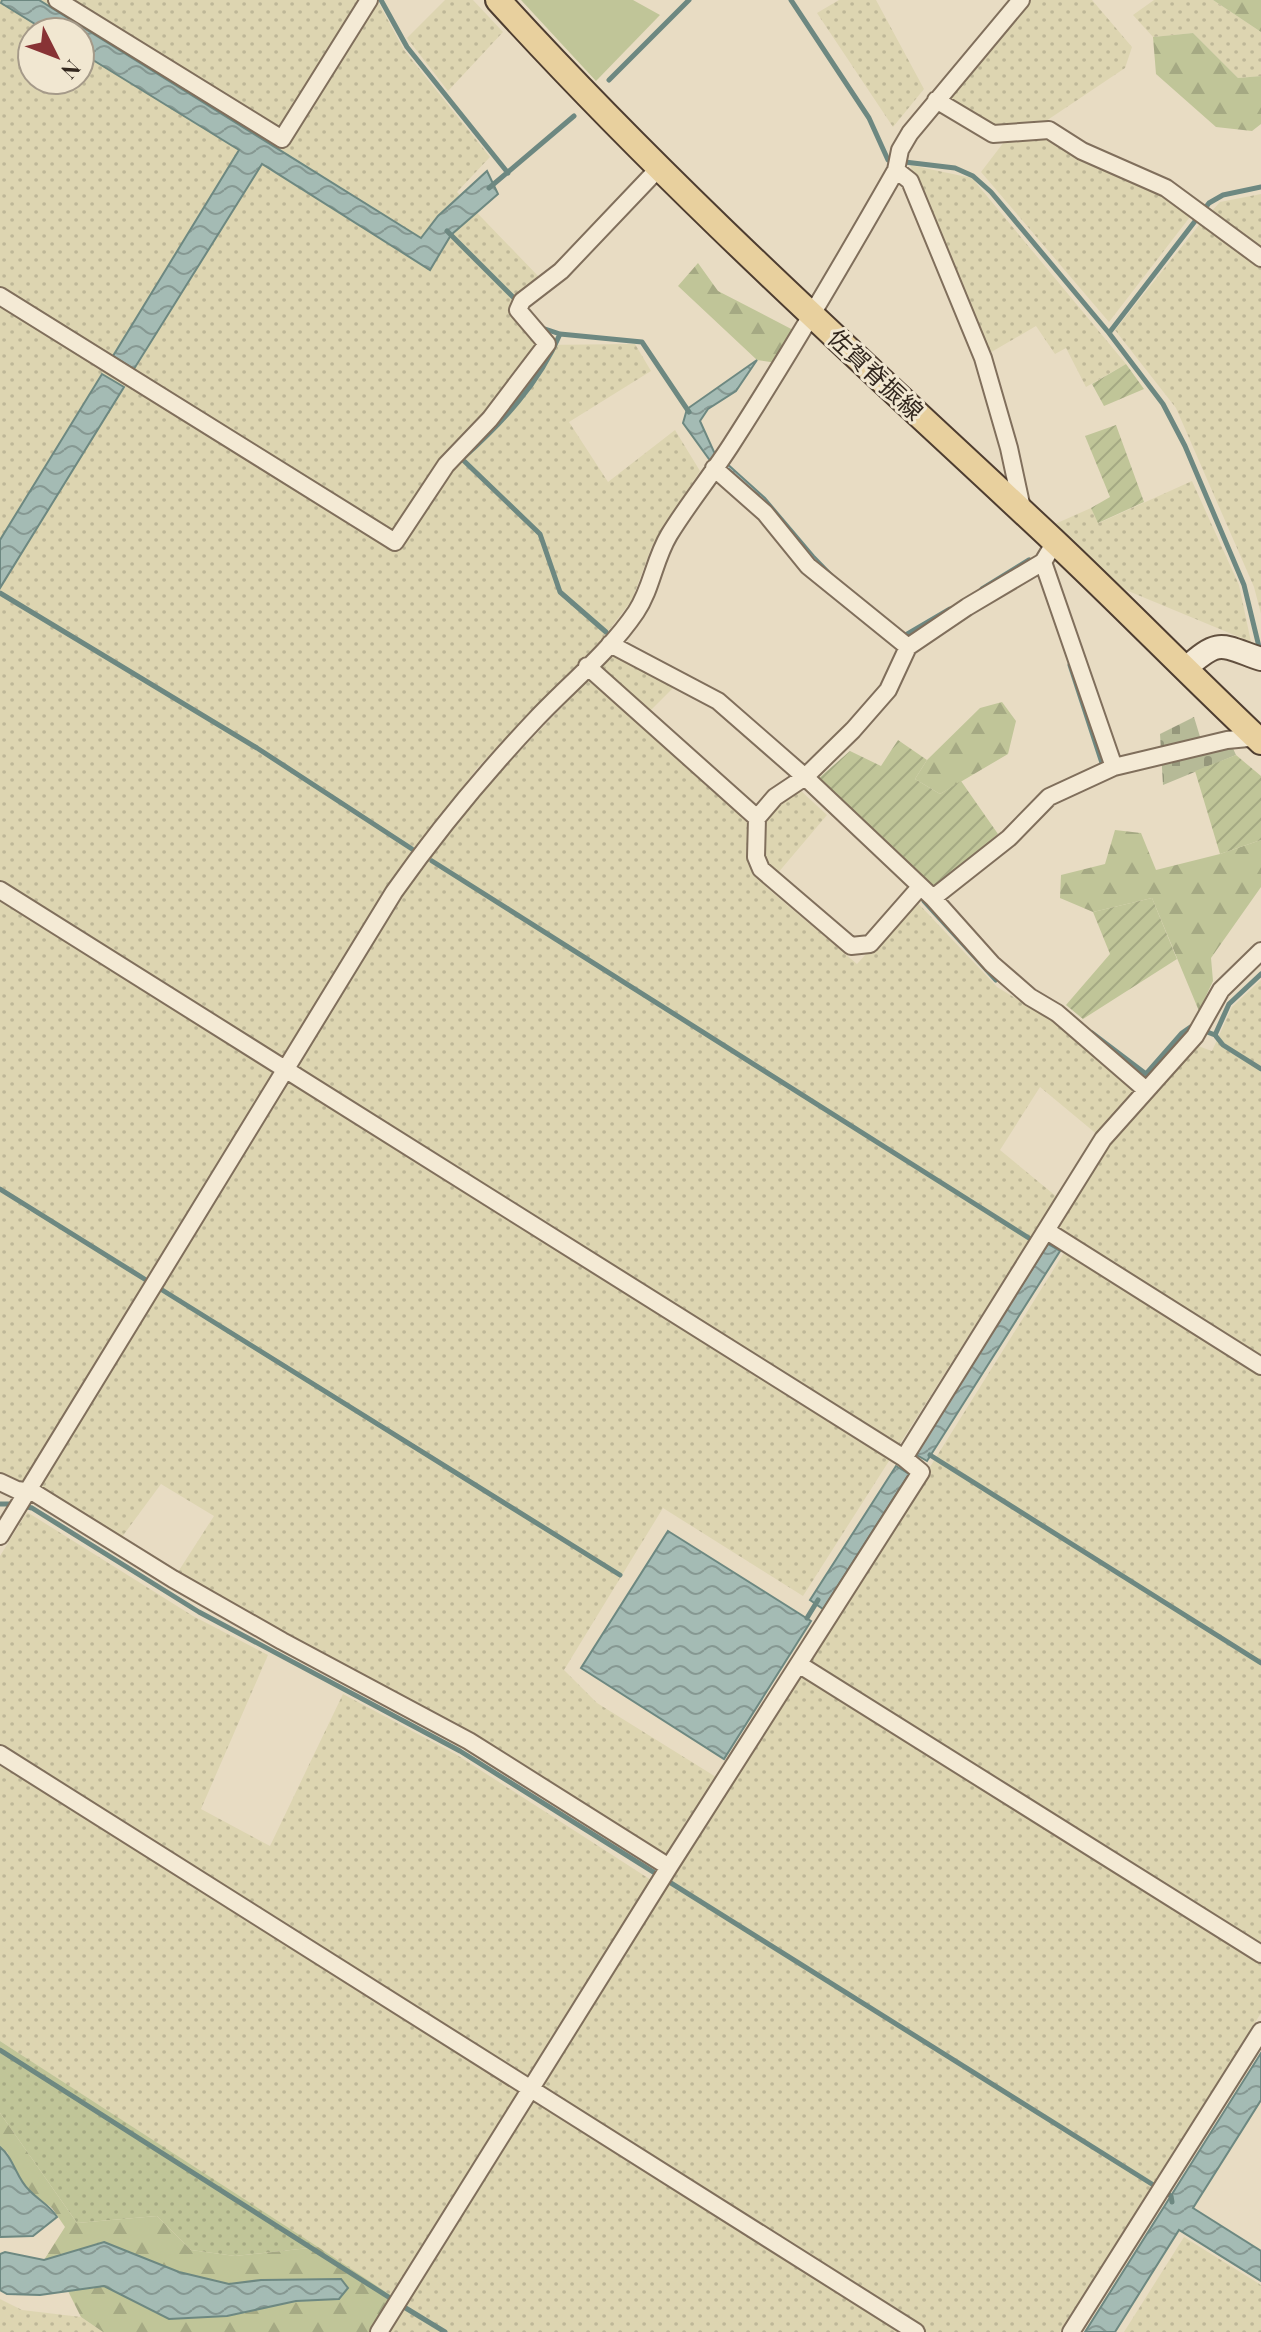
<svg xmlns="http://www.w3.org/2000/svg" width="1261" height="2332" font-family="'Playfair Display','Noto Sans JP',serif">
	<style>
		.farmland { fill: url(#farmland-dots); fill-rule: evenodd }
		.grass { fill: url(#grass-dots) }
		.forest { fill: url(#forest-firs) }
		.cemetery { fill: url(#cemetery-stones) }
		.park { fill: #c0c598 }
		.garden { fill: url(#garden-furrows) }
		.water { fill: url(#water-waves); stroke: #6d8881; stroke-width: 2 }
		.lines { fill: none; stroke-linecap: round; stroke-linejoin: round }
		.stream { stroke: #6d8881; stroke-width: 5 }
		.street-casing { stroke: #806f5c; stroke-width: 20 }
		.secondary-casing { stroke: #62503f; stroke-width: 26 }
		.primary-casing { stroke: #4e3d30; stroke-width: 28 }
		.street { stroke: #f4ead5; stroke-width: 16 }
		.secondary { stroke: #f4ead5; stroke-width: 22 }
		.primary { stroke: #e8d09e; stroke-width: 24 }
		.labels { text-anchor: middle; stroke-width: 6; stroke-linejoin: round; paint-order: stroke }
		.street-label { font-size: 24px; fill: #32271e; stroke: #f1e7d1 }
	</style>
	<defs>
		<pattern id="farmland-dots" width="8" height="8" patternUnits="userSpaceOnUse" patternTransform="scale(2)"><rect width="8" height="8" fill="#ddd5b1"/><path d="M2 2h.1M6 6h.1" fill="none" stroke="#beb798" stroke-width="1.8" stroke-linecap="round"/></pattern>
		<pattern id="grass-dots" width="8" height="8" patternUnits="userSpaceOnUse" patternTransform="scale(2)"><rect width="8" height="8" fill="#c0c598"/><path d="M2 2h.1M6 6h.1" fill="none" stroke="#a5a983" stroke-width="1.8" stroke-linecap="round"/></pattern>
		<pattern id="forest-firs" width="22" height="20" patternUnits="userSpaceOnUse" patternTransform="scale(2)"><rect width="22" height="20" fill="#c0c598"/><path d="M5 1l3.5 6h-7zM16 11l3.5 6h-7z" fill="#a5a983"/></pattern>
		<pattern id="cemetery-stones" width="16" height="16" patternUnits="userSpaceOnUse" patternTransform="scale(2)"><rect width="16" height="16" fill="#b6ba97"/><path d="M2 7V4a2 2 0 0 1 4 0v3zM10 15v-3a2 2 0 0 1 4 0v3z" fill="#95977b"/></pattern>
		<pattern id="garden-furrows" width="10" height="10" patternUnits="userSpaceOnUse" patternTransform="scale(2)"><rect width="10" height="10" fill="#c0c598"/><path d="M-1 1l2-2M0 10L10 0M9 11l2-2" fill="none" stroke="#a5a983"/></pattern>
		<pattern id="water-waves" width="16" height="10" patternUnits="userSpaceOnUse" patternTransform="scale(2)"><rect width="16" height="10" fill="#a4bbb4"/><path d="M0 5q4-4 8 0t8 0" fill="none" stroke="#869892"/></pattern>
	</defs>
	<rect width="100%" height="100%" fill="#e8dcc3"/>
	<!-- farmland -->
	<path class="farmland" d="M0,0H377L404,50L490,157L457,192L540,278L515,301L540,345L635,344L651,371L569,422L608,482L675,430L700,471L652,546L632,600L602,639L478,767L389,883L22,1482L0,1472ZM32,32H80V80H32Z
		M445,0H473L503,32L448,91L407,38Z
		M839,0H876L924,89L893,127L817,13Z
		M1031,0H1092L1132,47L1125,68L1043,123L997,130L944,98Z
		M1154,0H1213L1261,32V76L1238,78L1193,33L1153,37L1133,15Z
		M1048,136L1167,193L1193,213L1109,322L981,172L1007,138Z
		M910,165L972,178L1126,364L1086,387L1066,348L1055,354L1036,326L988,354Z
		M1261,194V252L1210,213L1220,202Z
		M1203,220L1261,265V614L1254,587L1176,408L1115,330Z
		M1192,481L1239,585L1251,642L1121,588L1055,524L1091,508L1099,523Z
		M614,653L674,687L639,722L752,827L779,801L799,789L827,815L766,887L857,964L915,900L997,987L1058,1024L1137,1093L1099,1136L1040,1087L1000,1150L1057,1197L803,1596L663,1508L564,1670L597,1703L716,1777L664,1857L176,1575L214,1516L161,1484L119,1541L39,1488L404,893L487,785Z
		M1261,980V2013L1060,2332H389L1072,1240L1058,1227L1109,1145L1198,1046L1212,1051L1232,1007Z
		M27,1512L193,1616L268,1655L201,1809L270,1846L343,1694L457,1755L651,1880L392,2296L0,2041V1556Z
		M1184,2237L1261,2285V2332H1124Z
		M0,2299L22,2310L81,2317L103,2332H0Z"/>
	<!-- grass -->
	<path class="grass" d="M0,2041L318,2247L235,2256L191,2250L157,2216L77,2223L0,2113Z"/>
	<!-- forest -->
	<path class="forest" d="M1213,0H1261V32Z
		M1193,33L1238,78L1261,76V124L1252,131L1216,127L1156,74L1153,37Z
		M698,263L718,291L797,332L777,363L757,360L678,286Z
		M1002,702L1016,721L1008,754L940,794L915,779L927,760L980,708Z
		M1115,830L1141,833L1156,870L1220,854L1261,840V887L1211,958L1213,981L1199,1011L1152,898L1093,912L1060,898L1061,875L1105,864Z
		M0,2113L77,2223L157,2216L191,2250L235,2256L318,2247L392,2296L369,2332H103L81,2317L68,2291L104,2286L169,2319L227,2316L296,2301L339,2299L341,2279L261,2280L229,2284L179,2272L104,2242L44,2260L65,2227L52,2208L26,2189L7,2152L0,2147Z"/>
	<!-- cemetery -->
	<path class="cemetery" d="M1194,717L1201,740L1231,744L1236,755L1163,785L1160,734Z"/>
	<!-- park -->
	<path class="park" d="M521,0H633L660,15L596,81Z"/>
	<!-- garden -->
	<path class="garden" d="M1126,364L1144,389L1104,406L1092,384Z
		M1116,425L1144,502L1098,523L1091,508L1110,497L1085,436Z
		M898,740L927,760L915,779L940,794L961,781L998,834L935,889L819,778L850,751L881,766Z
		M1236,755L1261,776V840L1220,854L1195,771Z
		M1152,898L1177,959L1083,1019L1066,1005L1110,954L1093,912Z"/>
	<!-- water -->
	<path class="water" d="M2,0H39L421,238L438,216L487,171L498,194L451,235L430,270L262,164L134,369L113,356L239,150L80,52V32H48L1,3Z
		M757,360L736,391L708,409L700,421L714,452L765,498L814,556L854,597L809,558L763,506L709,459L683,423L687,409Z
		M102,374L124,387L0,588V540Z
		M1048,1244L1060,1251L927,1461L915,1454Z
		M896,1466L909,1474L823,1609L810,1600Z
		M668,1531L811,1621L724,1759L581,1668Z
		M1261,2053V2100L1193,2208L1261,2251V2281L1179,2230L1115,2332H1085Z
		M0,2147C14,2158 16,2178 29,2190C38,2200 50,2205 57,2217L33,2236L0,2237Z
		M104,2242L179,2272L229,2284L261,2280L341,2279L348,2288L339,2299L296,2301L227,2316L169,2319L104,2286L40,2295L7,2294L0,2290V2254L5,2252L44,2260Z"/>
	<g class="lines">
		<!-- stream -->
		<path class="stream" d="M381,0L407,47L508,173
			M791,0L869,118L888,160L955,168L973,176L991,192L1109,333L1163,404L1185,446L1244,585L1260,651
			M609,80L689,0
			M489,188L574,116
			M447,231L519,303
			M542,328L560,334L642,342L689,412
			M1109,333L1209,203L1223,195L1261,187
			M560,334C539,384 502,423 462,459L540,534L560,592L606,632
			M982,589L1029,560
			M0,593L257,748L412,849
			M904,636L950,609
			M1070,665L1102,763
			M432,861L1032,1240
			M924,901L996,980
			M1261,974L1229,1004L1215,1035L1223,1045L1261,1069
			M1092,1033L1146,1074L1182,1033L1192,1026L1215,1035
			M0,1189L146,1280
			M159,1288L620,1575
			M930,1455L1261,1663
			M0,1504H14
			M23,1506L32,1508L199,1612L460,1751L1171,2196L1172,2202
			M807,1618L818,1600
			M0,2050L390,2298
			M404,2307L445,2332"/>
		<!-- street casing -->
		<g class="street-casing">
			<path id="street" d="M57,0L282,139L369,0
				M936,100L993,134L1049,130L1082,151L1166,188L1261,258
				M896,170L910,181L983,358L1009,448L1023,513
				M0,296L395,542L446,465L490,419L547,344L518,310L522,301L561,271L658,169
				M714,468L765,513L808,566L908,647
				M1043,562L1114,767
				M610,644L718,701L805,777L933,898L992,964L1030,997L1057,1013L1146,1090
				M587,666L757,818
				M920,887L870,944L851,946L761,869L756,857L757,818L775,797L805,777L853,730L888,690L908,647L967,607L1043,562L1055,542
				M0,890L904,1458L921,1472L669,1867L379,2332
				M933,898L1009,838L1049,797L1114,767L1227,740L1259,737
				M1047,1231L1261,1366
				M904,1458L1103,1139L1195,1036L1221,990L1261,951
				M0,1482L17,1490L33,1492L173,1579L282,1641L469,1741L669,1867
				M0,1536L394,892C437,831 485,773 536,719C569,684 609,652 636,612C652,588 654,560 669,535C688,504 711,476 731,445C789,355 843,263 896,170L900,150L910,133L1021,0
				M800,1665L1261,1954
				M0,1754L916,2332
				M1071,2332L1261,2031"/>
		</g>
		<!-- secondary casing -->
		<g class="secondary-casing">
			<path id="secondary" d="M1186,668C1220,638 1220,645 1261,659"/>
		</g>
		<!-- primary casing -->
		<g class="primary-casing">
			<path id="primary" d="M498,0C672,191 864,363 1053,540C1123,606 1191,676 1261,742"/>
		</g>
		<!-- street -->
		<use href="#street" class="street"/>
		<!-- secondary -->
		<use href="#secondary" class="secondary"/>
		<!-- primary -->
		<use href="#primary" class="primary"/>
	</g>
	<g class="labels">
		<!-- street labels -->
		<g class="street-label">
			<text transform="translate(875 375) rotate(43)" y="8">佐賀脊振線</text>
		</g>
	</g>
	<!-- north arrow -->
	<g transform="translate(56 56) rotate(132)"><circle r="38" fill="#f1e7d1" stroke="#a59a89" stroke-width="2"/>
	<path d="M0-6L14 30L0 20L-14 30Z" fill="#883335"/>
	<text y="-12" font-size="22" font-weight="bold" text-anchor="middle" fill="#32271e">N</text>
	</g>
</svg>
